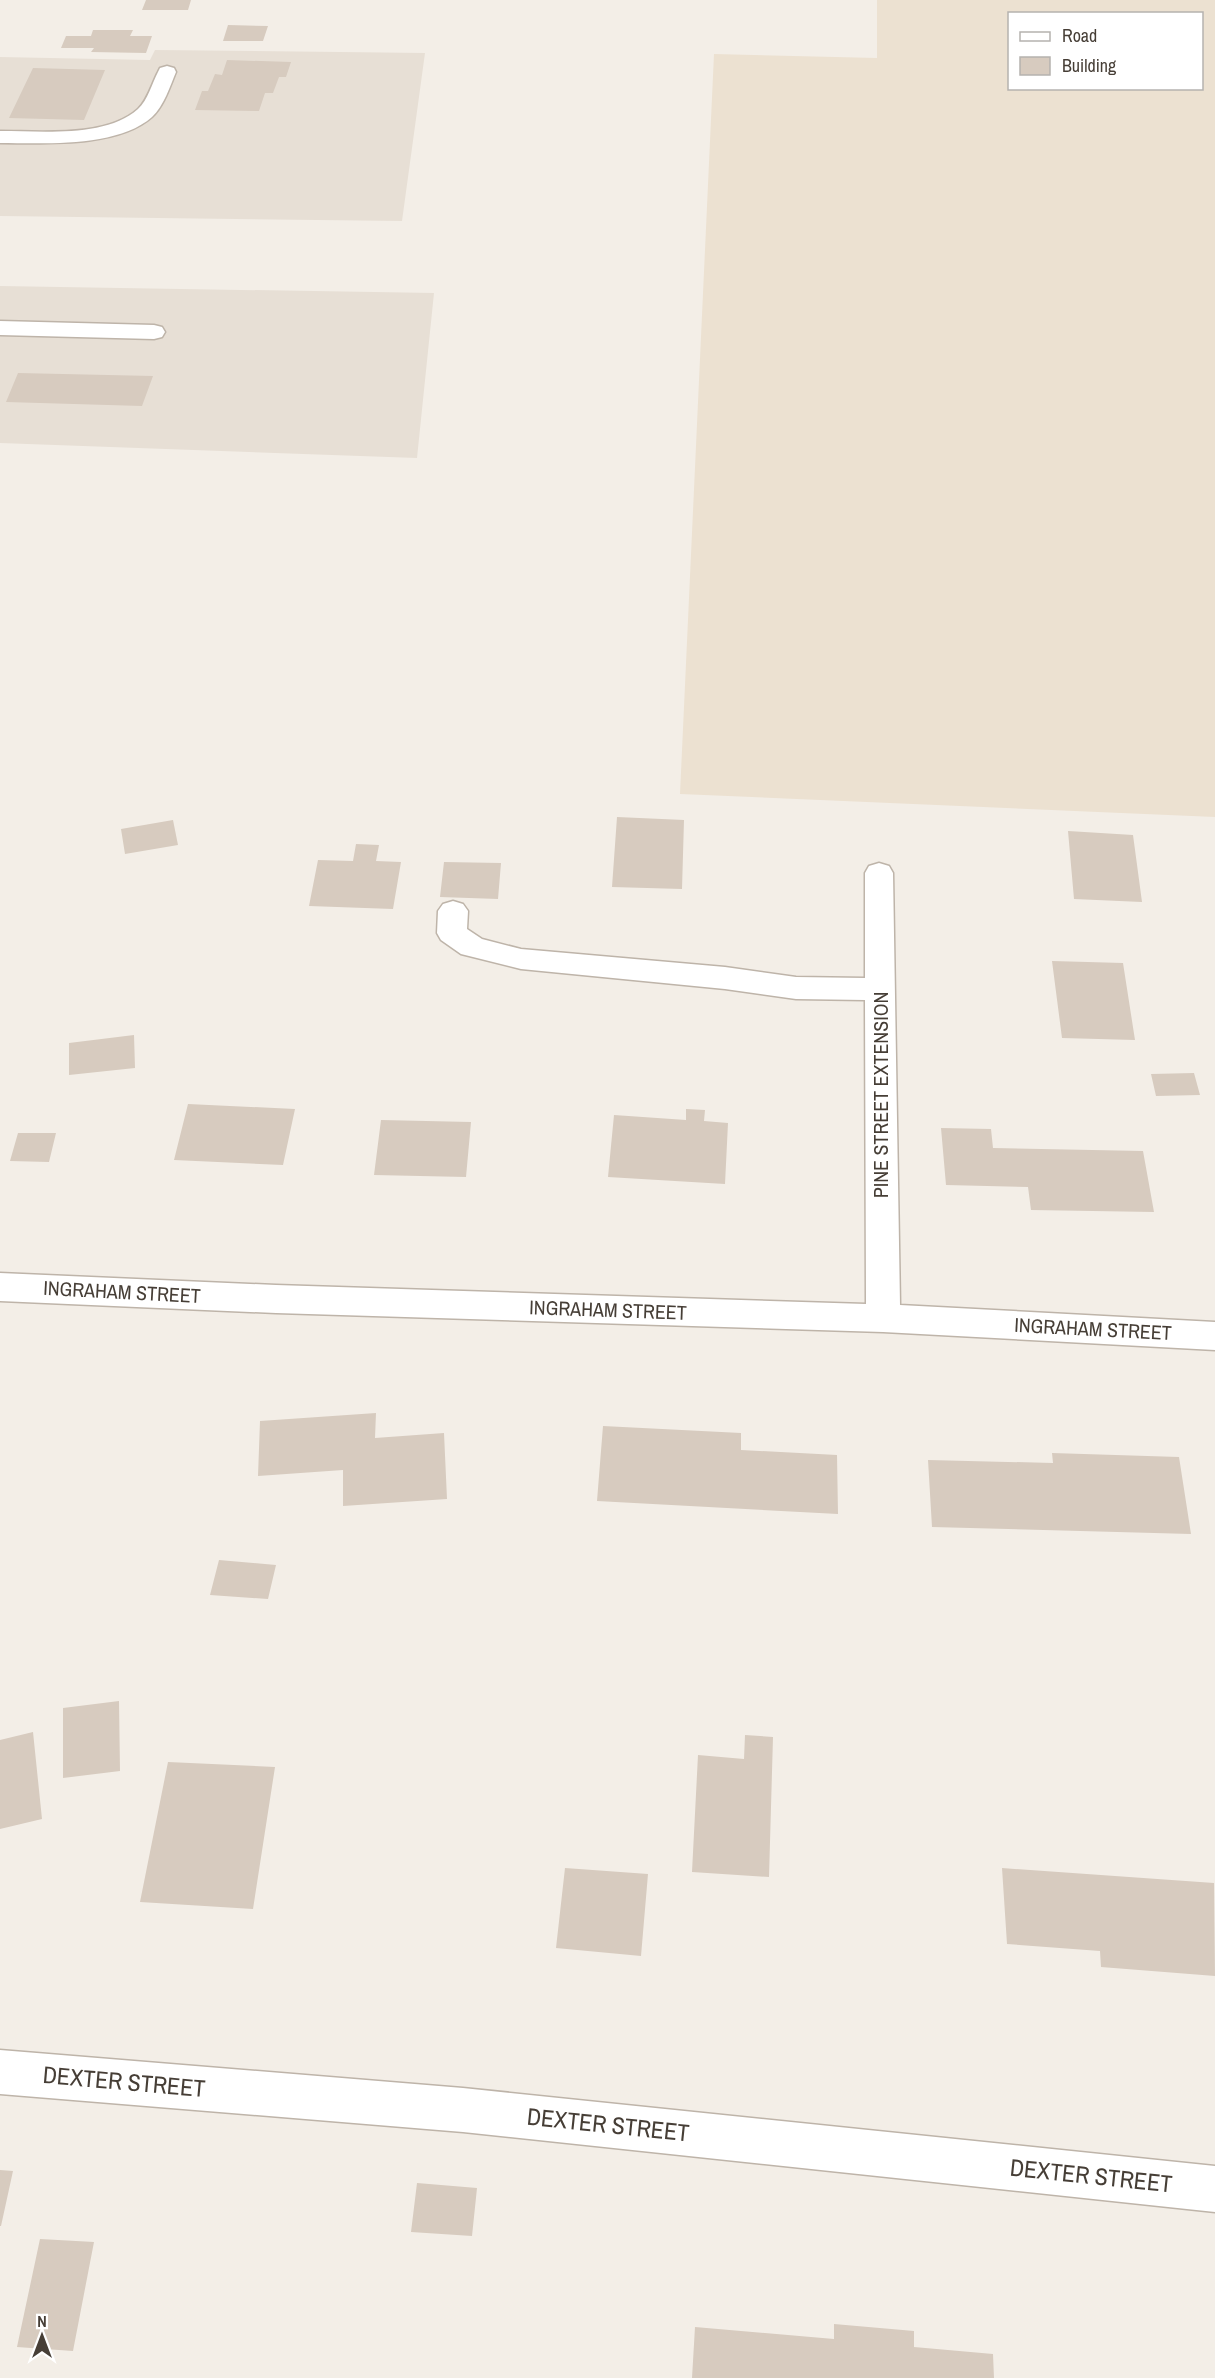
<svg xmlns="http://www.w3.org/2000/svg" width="1215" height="2378" font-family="'Archivo Narrow',sans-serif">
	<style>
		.residential { fill: #e7dfd5 }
		.education { fill: #ece1d1; fill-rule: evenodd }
		.building { fill: #d7cbbf }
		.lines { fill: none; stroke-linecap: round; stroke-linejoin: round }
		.minor-casing { stroke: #beb4a9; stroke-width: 3 }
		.minor { fill: #fff; fill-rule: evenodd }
		.labels { text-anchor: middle; stroke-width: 4.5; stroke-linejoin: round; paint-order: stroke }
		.street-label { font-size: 20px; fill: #463e36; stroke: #fff }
		.near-street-label { font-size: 24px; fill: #463e36; stroke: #fff }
	</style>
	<rect width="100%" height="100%" fill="#f3eee7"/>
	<!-- residential -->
	<path class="residential" d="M155,50L425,53L402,221L0,216V57L150,60Z
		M0,286L434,293L417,458L0,443Z"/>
	<!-- education -->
	<path class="education" d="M877,0H1215V817L680,794L714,54L877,58ZM1010,14H1202V88H1010Z"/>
	<!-- building -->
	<path class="building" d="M146,0H191L188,10H142Z
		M228,25L268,26L263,41H223Z
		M93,30H133L130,36H152L146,53L91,52L94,48H61L66,36H91Z
		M227,60L291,62L286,77H279L273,93H265L259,111L195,110L202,91H208L215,74L222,75Z
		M33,68L105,70L84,120L9,118Z
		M18,373L153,376L142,406L6,402Z
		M617,817L684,820L682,889L612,887Z
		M173,820L178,845L125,854L121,829Z
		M1068,831L1133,835L1142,902L1074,899Z
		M356,844L379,845L376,861L401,862L393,909L309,906L318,860L353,861Z
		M444,862L501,863L498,899L440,897Z
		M1052,961L1123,963L1135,1040L1062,1038Z
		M134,1035L135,1068L69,1075V1043Z
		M1194,1073L1200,1095L1156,1096L1151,1074Z
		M188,1104L295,1109L283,1165L174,1160Z
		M686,1109L705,1110L704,1121L728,1123L725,1184L608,1177L614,1115L686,1120Z
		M381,1120L471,1122L466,1177L374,1175Z
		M941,1128L991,1129L993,1148L1143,1151L1154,1212L1031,1210L1028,1187L946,1185Z
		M18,1133H56L49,1162L10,1161Z
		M376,1413L375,1438L444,1433L447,1499L343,1506V1470L258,1476L260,1421Z
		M603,1426L741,1433V1450L837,1455L838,1514L597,1501Z
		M1052,1453L1179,1457L1191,1534L932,1527L928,1460L1053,1463Z
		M219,1560L276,1565L268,1599L210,1595Z
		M119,1701L120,1771L63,1778V1708Z
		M33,1732L42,1819L0,1829V1740Z
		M745,1735L773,1737L769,1877L692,1872L698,1755L744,1759Z
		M168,1762L275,1767L253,1909L140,1902Z
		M565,1868L648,1874L641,1956L556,1948Z
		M1002,1868L1214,1883L1215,1976L1101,1967L1100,1951L1007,1944Z
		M0,2170L13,2171L1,2226H0Z
		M417,2183L477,2188L472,2236L411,2232Z
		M40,2239L94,2242L73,2351L17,2347Z
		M834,2324L914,2331V2347L993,2354L994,2378H692L695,2327L834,2339Z"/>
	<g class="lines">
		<!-- minor casing -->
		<g class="minor-casing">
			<path id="minor" d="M167,66L174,68L176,72C170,86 164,106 152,117C117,148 44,143 0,143V131C41,131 106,138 138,109C148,100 152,83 158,72L160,68Z
				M0,321L154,325L162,327L165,332L162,337L154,339L0,335Z
				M879,863L889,866L893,873L900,1305L1215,1322V1350L883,1332L276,1313L0,1301V1273L276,1285L866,1304L865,1000L796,999L725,989L521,969L461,954L441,940L437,933L438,911L443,904L453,901L463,904L468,911L467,929L482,939L521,949L725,967L796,977L865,978V873L869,866Z
				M0,2050L463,2088L1215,2166V2212L463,2132L0,2094Z"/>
		</g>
		<!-- minor -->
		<use href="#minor" class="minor"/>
	</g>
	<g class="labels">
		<!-- street labels -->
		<g class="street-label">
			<text transform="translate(881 1095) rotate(-90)" y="7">PINE STREET EXTENSION</text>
			<text transform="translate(122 1292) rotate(3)" y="7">INGRAHAM STREET</text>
			<text transform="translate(608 1310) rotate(2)" y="7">INGRAHAM STREET</text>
			<text transform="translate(1093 1329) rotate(3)" y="7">INGRAHAM STREET</text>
		</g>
		<!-- near-street labels -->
		<g class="near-street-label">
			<text transform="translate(124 2082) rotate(5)" y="8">DEXTER STREET</text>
			<text transform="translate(608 2125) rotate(6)" y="8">DEXTER STREET</text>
			<text transform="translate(1091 2176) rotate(6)" y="8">DEXTER STREET</text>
		</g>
	</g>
	<!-- legend -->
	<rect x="1008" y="12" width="195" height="78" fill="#ffffff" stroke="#b5b2af" stroke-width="1.5"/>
	<rect x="1020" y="32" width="30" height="9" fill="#ffffff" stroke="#b5b2af" stroke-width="1.5"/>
	<text x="1062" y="42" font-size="18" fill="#463e36">Road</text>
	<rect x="1020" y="57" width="30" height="18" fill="#d7cbbf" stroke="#b5b2af" stroke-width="1.5"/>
	<text x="1062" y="72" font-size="18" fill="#463e36">Building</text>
	<!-- north arrow -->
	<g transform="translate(42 2336)" stroke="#ffffff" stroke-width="4.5" paint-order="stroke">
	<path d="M0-4.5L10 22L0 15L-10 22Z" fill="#463e36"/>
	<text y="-9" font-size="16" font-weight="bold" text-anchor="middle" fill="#463e36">N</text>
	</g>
</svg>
